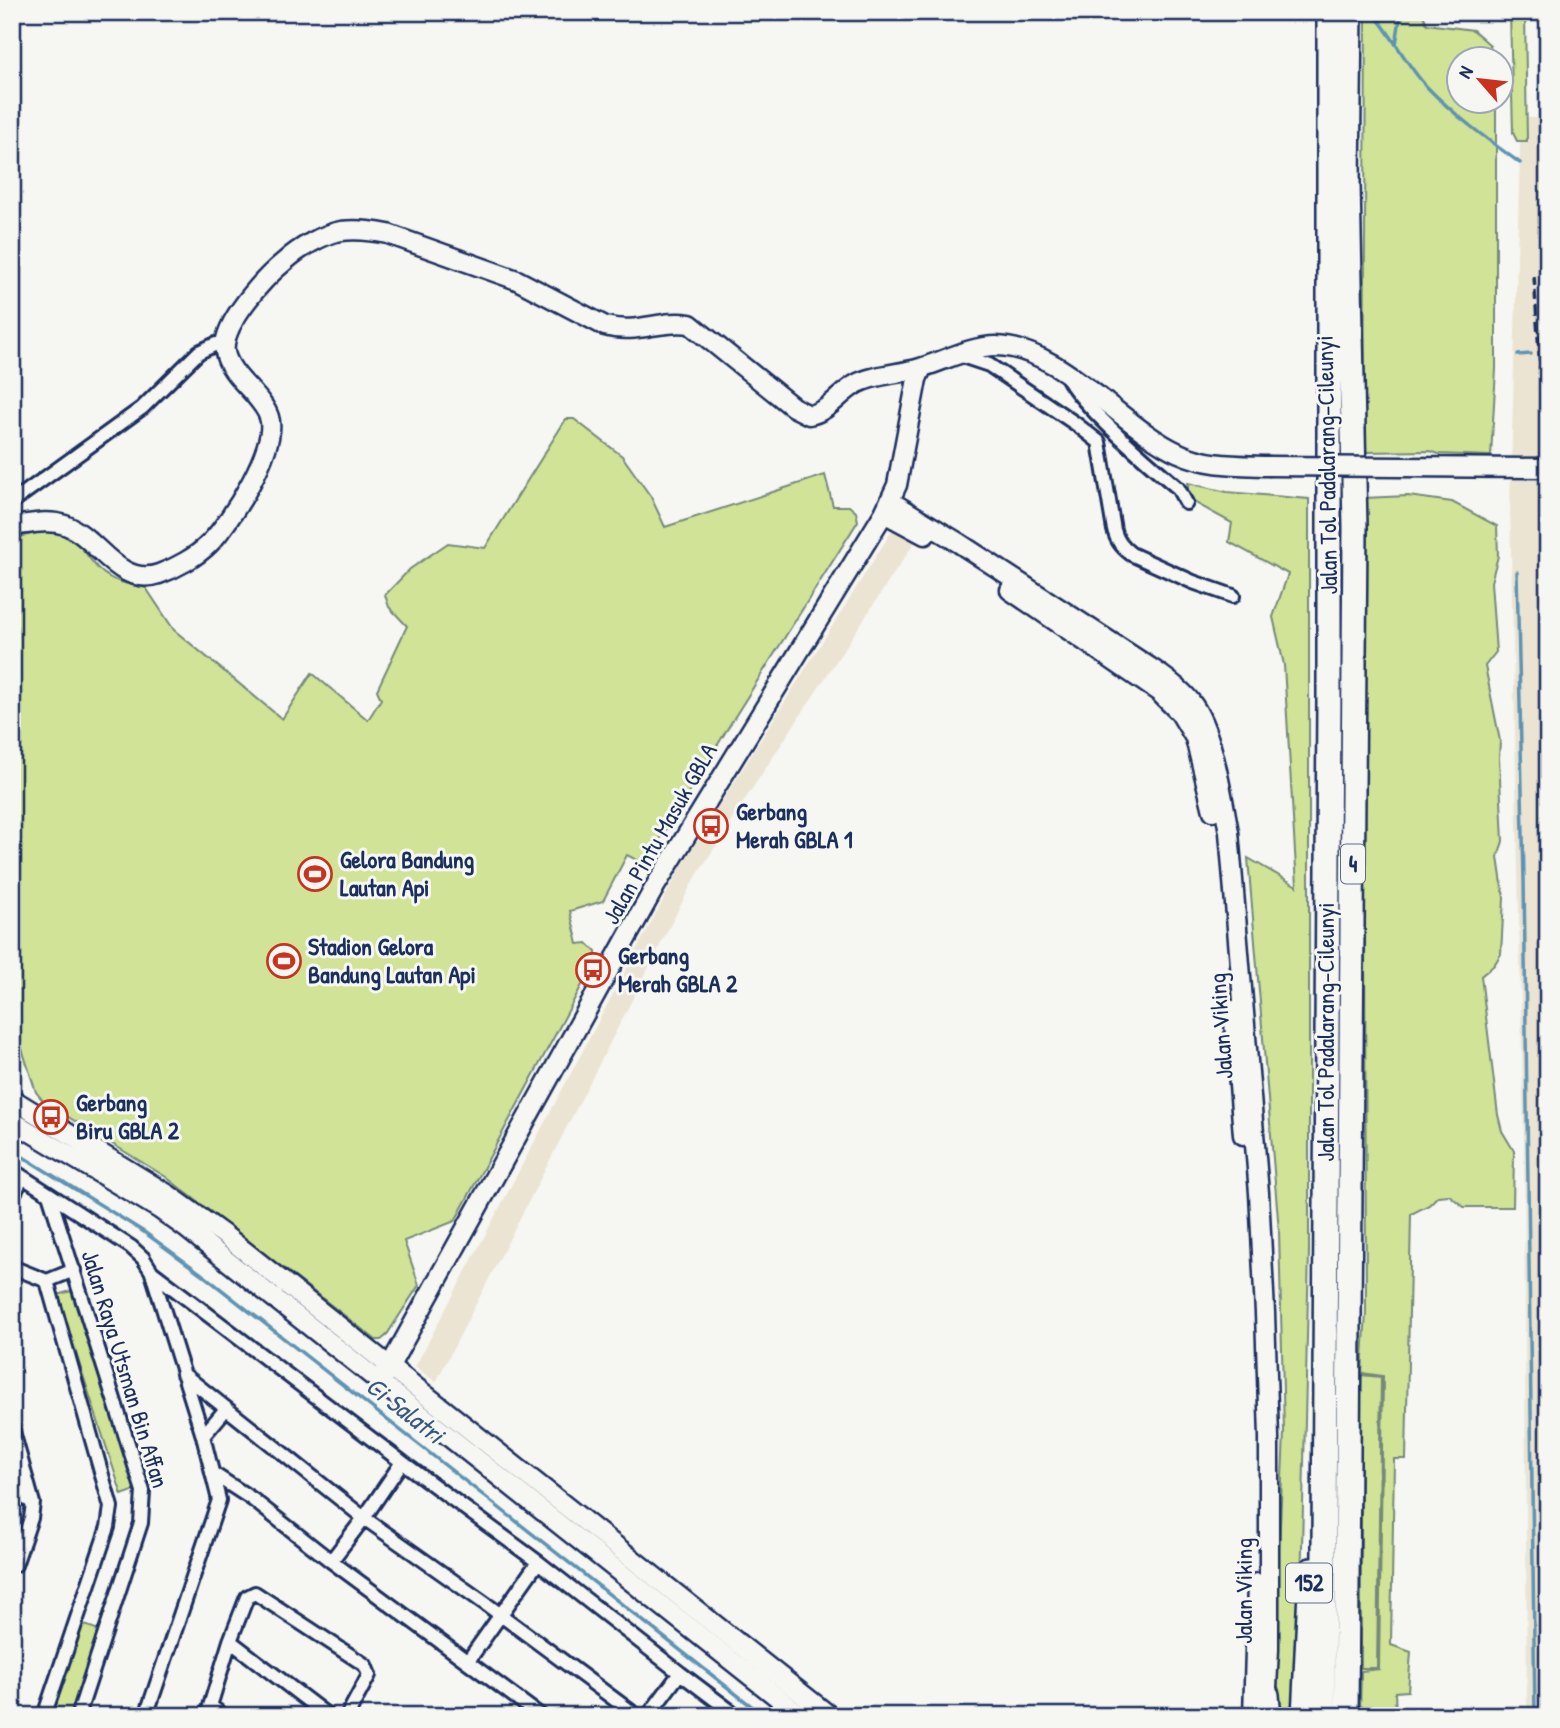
<svg xmlns="http://www.w3.org/2000/svg" width="1560" height="1728" font-family="'Patrick Hand',sans-serif">
	<style>
		.built { fill: #ebe4d2 }
		.green { fill: #d0e397; stroke: #76897a; stroke-width: 2 }
		.lines { fill: none; stroke-linecap: round; stroke-linejoin: round }
		.stream { stroke: #5e93b3; stroke-width: 3.5 }
		.street-casing { stroke: #1b2f5e; stroke-width: 18 }
		.secondary-casing { stroke: #1b2f5e; stroke-width: 23 }
		.highway-casing { stroke: #1b2f5e; stroke-width: 28 }
		.street { stroke: #f6f6f2; stroke-width: 12 }
		.secondary { stroke: #f6f6f2; stroke-width: 18 }
		.highway { stroke: #f6f6f2; stroke-width: 23 }
		.rail { stroke: #1b2f5e; stroke-width: 3.5; stroke-dasharray: 10 5; stroke-linecap: butt }
		.secondary-bridge-casing { stroke: #1b2f5e; stroke-width: 23; stroke-linecap: butt }
		.secondary-bridge { stroke: #f6f6f2; stroke-width: 18 }
		.labels { text-anchor: middle; stroke-width: 6; stroke-linejoin: round; paint-order: stroke }
		.shield { fill: #f6f6f2; stroke: #5d6b8a; stroke-width: 2 }
		.shield-label { font-size: 23px; font-weight: bold; fill: #1b2f5e }
		.street-label { font-size: 24px; fill: #1b2f5e; stroke: #f6f6f2 }
		.poi-label { font-size: 24px; font-weight: bold; fill: #1b2f5e; stroke: #f6f6f2; text-anchor: start }
		.water-label { font-size: 26px; font-style: italic; fill: #375881; stroke: #f6f6f2 }
	</style>
	<rect width="100%" height="100%" fill="#f6f6f2"/>
	<filter id="ink" filterUnits="userSpaceOnUse"><feTurbulence type="fractalNoise" baseFrequency=".0143" numOctaves="2"/><feDisplacementMap in="SourceGraphic" scale="14" xChannelSelector="R" yChannelSelector="G"/><feConvolveMatrix kernelMatrix="1 2 1 2 8 2 1 2 1" color-interpolation-filters="sRGB"/></filter>
	<g filter="url(#ink)">
		<!-- built -->
		<path class="built" d="M1521,118H1545L1548,155V1716H1527L1524,1143L1510,507Z
			M895,526L916,540L744,801L691,885L436,1382L415,1367L631,960L681,867Z"/>
		<!-- green -->
		<path class="green" d="M1366,12H1422L1427,24L1473,30L1490,45L1492,59L1458,60V102H1496V369L1491,456L1439,454L1430,451L1364,452Z
			M1510,12H1525L1527,141H1517L1513,133Z
			M566,419H574L622,456L651,497L665,527L825,475L833,506H849L856,512L858,521L734,718L645,864L627,855L603,901L570,911L578,944L587,943L596,952V959L455,1221L404,1241L419,1285L386,1336L381,1340H376L166,1177L44,1102L36,1092L12,1018V539C25,536 42,530 56,531C82,535 88,566 109,577C120,584 133,585 146,588L174,630L282,719L312,673L368,720L381,699L377,690L407,626L389,607L385,595L410,569L448,543L485,548Z
			M1188,483L1227,492L1309,499V1251L1298,1716H1278L1277,1597L1284,1431L1279,1231L1248,858L1297,886L1284,665L1273,617L1288,574L1229,542L1232,523L1188,499Z
			M1408,496L1452,502L1497,526L1498,556L1491,582L1496,652L1485,666L1500,741L1499,758L1503,841L1498,857L1504,898L1501,954L1494,965L1481,976L1498,1115L1502,1131L1514,1151L1513,1207H1464L1449,1195L1438,1196L1429,1205L1411,1214L1406,1459H1394L1391,1645L1411,1652L1408,1691L1395,1692L1396,1716L1360,1715L1361,1671L1379,1669L1383,1376L1362,1373L1366,1313L1364,498Z
			M71,1291L136,1490L122,1495L57,1295Z
			M1361,1375L1381,1377L1377,1668H1361Z
			M82,1624L99,1630L71,1716L54,1711Z"/>
		<g class="lines">
			<!-- stream -->
			<path class="stream" d="M1372,12C1393,35 1406,65 1427,87C1455,116 1488,140 1520,163
				M1396,44L1401,12
				M1518,355L1531,354
				M1517,572L1524,878L1535,1716
				M12,1150L144,1232L203,1275L764,1716"/>
			<!-- street casing -->
			<g class="street-casing">
				<path id="street" d="M959,355L989,365L1076,424L1099,442L1114,530C1117,541 1122,547 1131,554L1193,582L1233,596
					M1068,378C1081,405 1152,466 1178,488L1186,503
					M12,502L142,408L199,352L216,344L225,346
					M12,1170L131,1247L143,1258L152,1272L402,1462
					M49,1194L143,1491L141,1523L78,1716
					M12,1197L23,1177
					M12,1267L47,1281L74,1270
					M183,1374L364,1518L490,1607L637,1716
					M12,1428L33,1503
					M203,1436L226,1409
					M212,1473L252,1499L331,1561L541,1716
					M12,1490L33,1503L31,1518L15,1565L12,1563
					M331,1561L364,1518L402,1462L538,1562
					M230,1641L328,1716
					M468,1661L538,1562L680,1673L648,1716
					M680,1673L737,1716
					M210,1706L224,1716
					M44,1716L108,1527L111,1507L47,1281
					M146,1716L219,1500L203,1436L152,1273
					M207,1716L230,1641L247,1597L255,1593L365,1665L369,1675L347,1716"/>
			</g>
			<!-- secondary casing -->
			<g class="secondary-casing">
				<path id="secondary" d="M890,501L959,543L1154,670C1167,679 1181,689 1191,702C1213,730 1222,796 1229,832L1259,1193L1265,1313L1269,1437V1649L1266,1707
					M884,513L925,535
					M12,526C30,524 48,519 65,525C98,537 118,588 159,574C176,568 196,557 209,544C230,523 279,446 269,417C262,395 229,376 225,352C221,324 265,277 285,261C298,249 323,234 341,231C357,229 373,231 388,234L517,280L605,326C637,335 661,319 690,324L793,407L809,415C829,412 840,392 858,383C876,374 900,374 920,368C944,361 971,346 996,346C1062,347 1121,427 1179,453C1206,466 1238,465 1268,466
					M1010,590L1159,692L1180,713L1195,738L1213,811
					M1233,1010L1243,1135
					M12,1099L169,1195L223,1234L830,1716
					M12,1121L159,1209L187,1229L801,1716
					M381,1382L656,885L884,513L897,485L917,379L922,368
					M1253,1716L1257,1583"/>
			</g>
			<!-- highway casing -->
			<g class="highway-casing">
				<path id="highway" d="M1267,1695L1269,1716
					M1304,1716L1311,1570
					M1323,1716L1329,697V12
					M1346,1716L1355,528L1348,183L1350,12"/>
			</g>
			<!-- street -->
			<use href="#street" class="street"/>
			<!-- secondary -->
			<use href="#secondary" class="secondary"/>
			<!-- highway -->
			<use href="#highway" class="highway"/>
			<!-- rail -->
			<path class="rail" d="M1534,276L1548,485"/>
			<!-- secondary-bridge casing -->
			<g class="secondary-bridge-casing">
				<path id="secondary-bridge" d="M1268,466L1548,468"/>
			</g>
			<!-- secondary-bridge -->
			<use href="#secondary-bridge" class="secondary-bridge"/>
		</g>
	</g>
	<!-- icons -->
	<defs>
		<g id="bus-ring" transform="scale(1.75)"><circle r="9.5" fill="#f6f6f2" stroke="#c8321e" stroke-width="1.5"/><path d="M-5-6H5V4H4V6H2V4H-2V6H-4V4H-5ZM-3.5-4V0h7V-4ZM-3.5 1.2v1.5H-2V1.2ZM2 1.2v1.5H3.5V1.2Z" fill="#c8321e"/></g>
		<g id="stadium-ring" transform="scale(1.75)"><circle r="9.5" fill="#f6f6f2" stroke="#c8321e" stroke-width="1.5"/><path d="M0-5a6.5 5 0 1 0 0 10a6.5 5 0 1 0 0-10ZM-3.5-1.8h7v3.6h-7Z" fill="#c8321e"/></g>
	</defs>
	<g fill-rule="evenodd">
		<use href="#bus-ring" x="711" y="826"/>
		<use href="#stadium-ring" x="315" y="874"/>
		<use href="#stadium-ring" x="284" y="961"/>
		<use href="#bus-ring" x="593" y="970"/>
		<use href="#bus-ring" x="51" y="1117"/>
	</g>
	<g class="labels">
		<!-- shield labels -->
		<g class="shield">
			<rect x="1341" y="844.5" width="24" height="39" rx="5"/>
			<rect x="1286" y="1563.5" width="46" height="39" rx="5"/>
		</g>
		<g class="shield-label">
			<text x="1353" y="872">4</text>
			<text x="1309" y="1591">152</text>
		</g>
		<!-- street labels -->
		<g class="street-label">
			<text transform="translate(1327 465) rotate(-91)" y="8">Jalan Tol Padalarang–Cileunyi</text>
			<text transform="translate(660 834) rotate(-60)" y="8">Jalan Pintu Masuk GBLA</text>
			<text transform="translate(1221 1026) rotate(-94)" y="8">Jalan Viking</text>
			<text transform="translate(1326 1032) rotate(-90)" y="8">Jalan Tol Padalarang–Cileunyi</text>
			<text transform="translate(125 1369) rotate(73)" y="8">Jalan Raya Utsman Bin Affan</text>
			<text transform="translate(1244 1591) rotate(-90)" y="8">Jalan Viking</text>
		</g>
		<!-- poi labels -->
		<g class="poi-label">
			<text x="736" y="820">Gerbang<tspan x="736" dy="28">Merah GBLA 1</tspan></text>
			<text x="340" y="868">Gelora Bandung<tspan x="340" dy="28">Lautan Api</tspan></text>
			<text x="308" y="955">Stadion Gelora<tspan x="308" dy="28">Bandung Lautan Api</tspan></text>
			<text x="618" y="964">Gerbang<tspan x="618" dy="28">Merah GBLA 2</tspan></text>
			<text x="76" y="1111">Gerbang<tspan x="76" dy="28">Biru GBLA 2</tspan></text>
		</g>
		<!-- water labels -->
		<g class="water-label">
			<text transform="translate(405 1410) rotate(38)" y="9">Ci Salatri</text>
		</g>
	</g>
	<!-- margin -->
	<rect width="1560" height="1728" fill="none" stroke="#f6f6f2" stroke-width="42"/>
	<rect x="21" y="21" width="1518" height="1686" fill="none" stroke="#1b2f5e" stroke-width="2.5" filter="url(#ink)"/>
	<!-- north arrow -->
	<g transform="translate(1480 80) rotate(298)"><circle r="33" fill="#f6f6f2" stroke="#9ea6b7" stroke-width="2"/>
	<path d="M0-5L12 26L0 18L-12 26Z" fill="#c8321e"/>
	<text y="-10" font-size="19" font-weight="bold" text-anchor="middle" fill="#1b2f5e">N</text>
	</g>
</svg>
